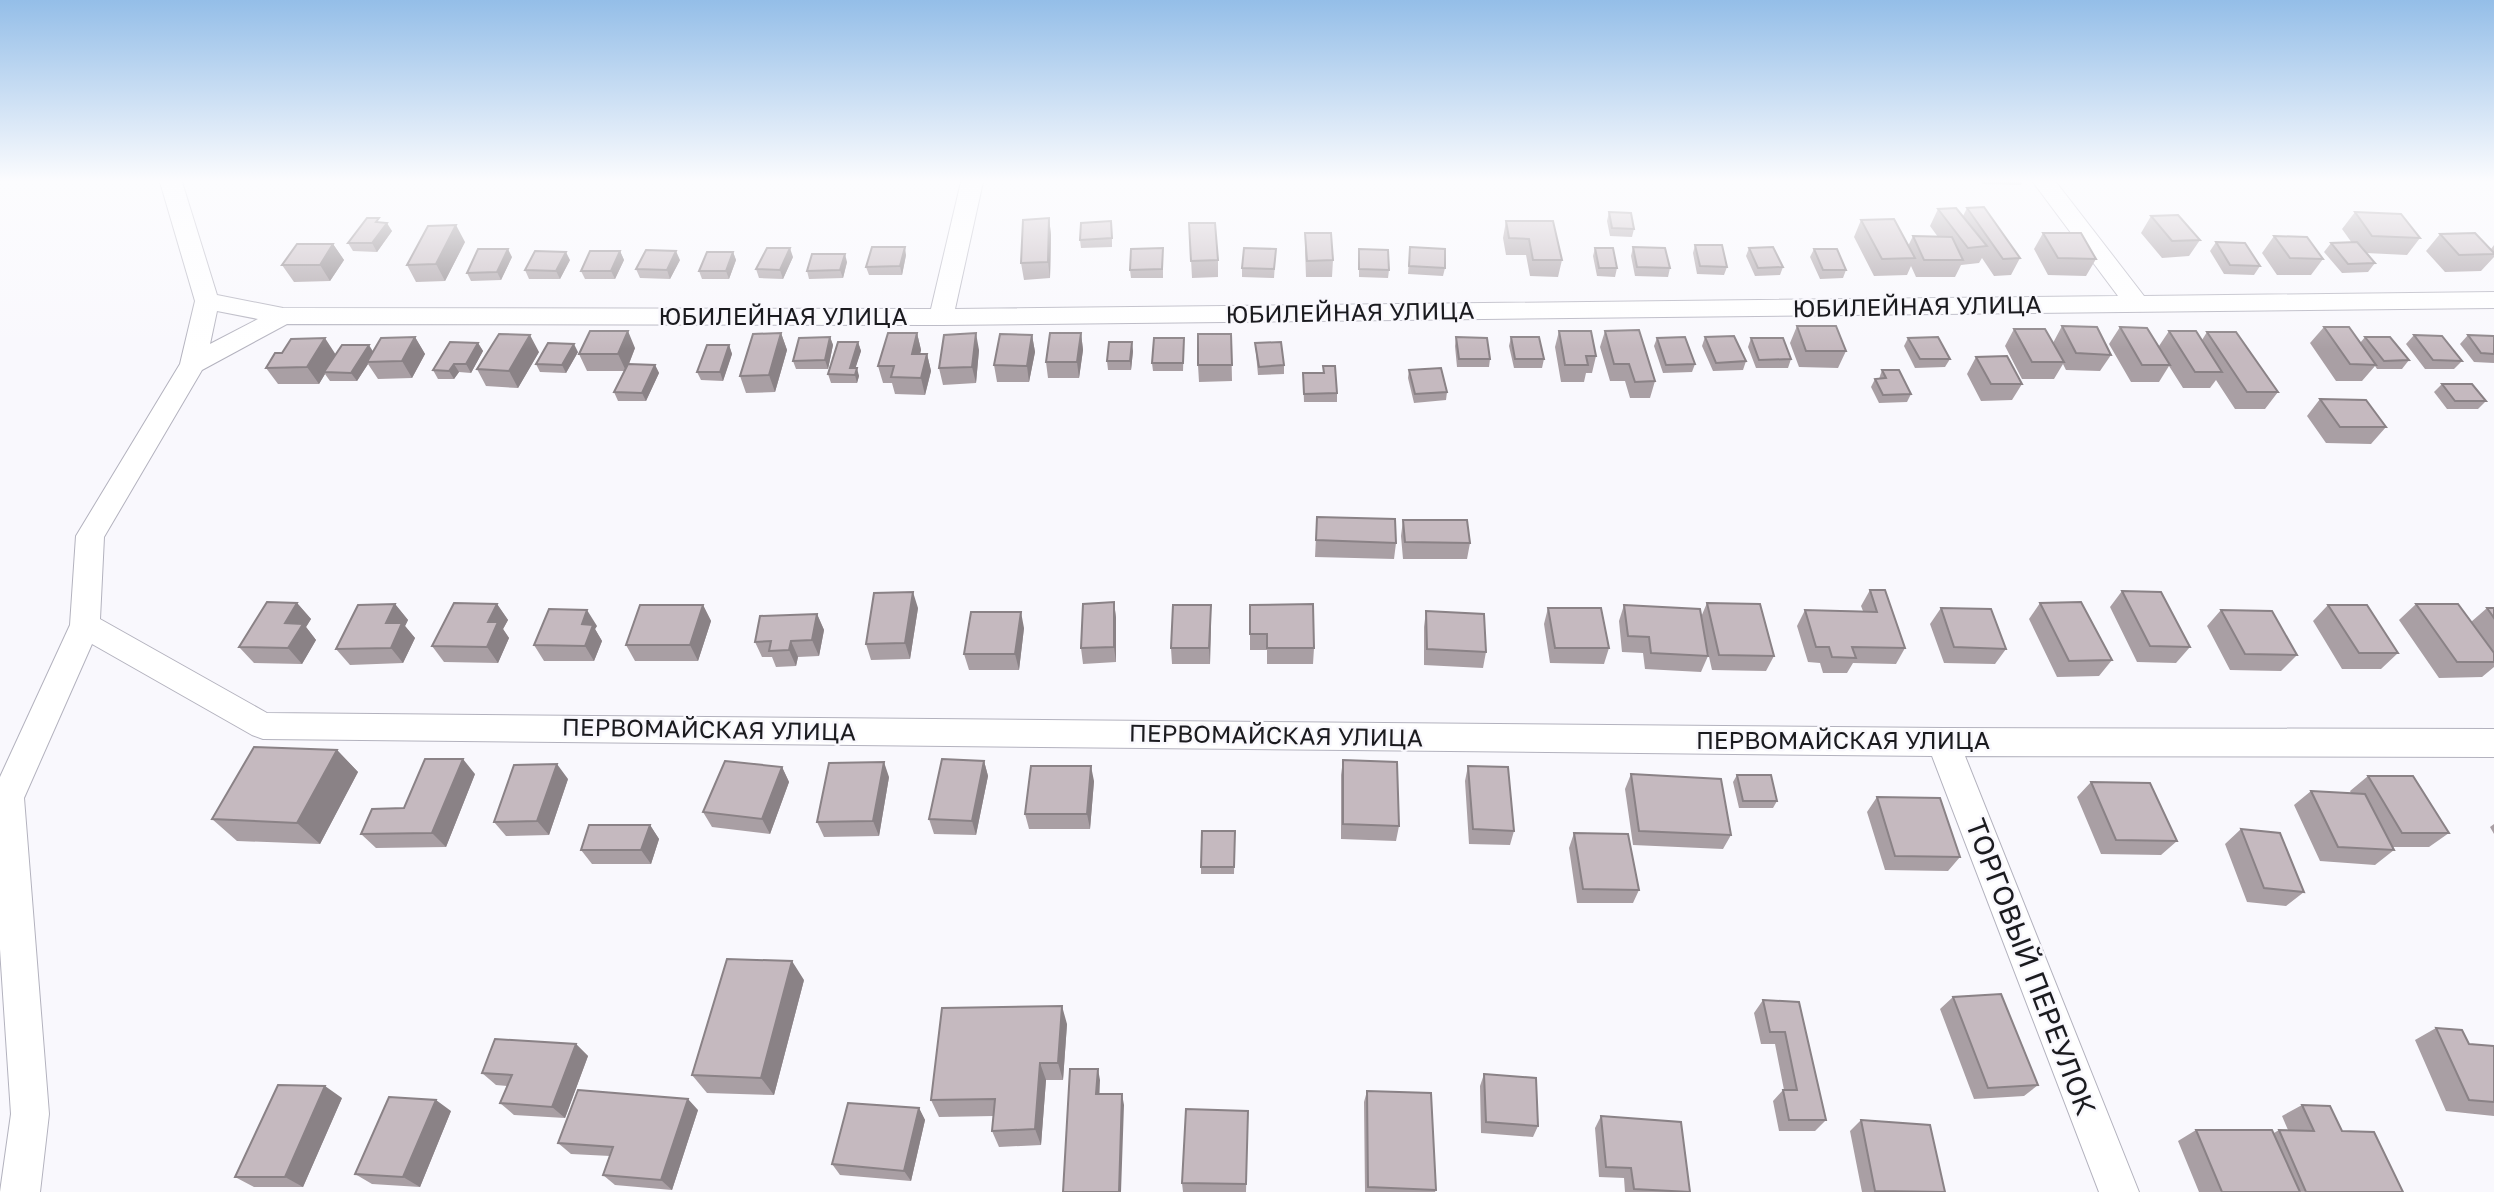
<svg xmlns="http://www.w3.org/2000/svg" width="2494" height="1192" font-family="'Golos Text',sans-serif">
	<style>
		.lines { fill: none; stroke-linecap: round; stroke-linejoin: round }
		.minor-casing { stroke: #b3b2be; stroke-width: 2 }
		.minor { fill: #fff; fill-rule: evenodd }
		.wall { fill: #a99fa4 }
		.shaded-wall { fill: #8a8286 }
		.building { fill: #c5b9bf; stroke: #8a8286; stroke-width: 2 }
		.labels { text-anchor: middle; stroke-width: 5; stroke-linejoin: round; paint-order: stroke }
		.street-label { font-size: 24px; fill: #1b1b1f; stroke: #f9f8fd }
		.near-street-label { font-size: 28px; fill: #1b1b1f; stroke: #f9f8fd }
	</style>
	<rect width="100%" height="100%" fill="#f9f8fd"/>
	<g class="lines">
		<!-- minor casing -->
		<g class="minor-casing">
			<path id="minor" d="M160,182H182L217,295L283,308L931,309L961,182H983L955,309L2118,296L2033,182H2056L2144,296L2494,292V308L941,325L287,324L202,370L104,537L100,619L267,713L1943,728L2494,729V757L1965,756L2139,1192H2099L1932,756L263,739L252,735L92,644L24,798L49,1114L40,1192H0L11,1114L0,949V777L70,625L76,536L180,364L195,301ZM217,311L258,319L210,344Z"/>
		</g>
		<!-- minor -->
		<use href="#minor" class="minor"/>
	</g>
	<!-- wall -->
	<path class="wall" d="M1981,182H2022L2021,185L1982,184Z
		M1967,208L2020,258L2011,275L1994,276L1982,258L1979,263L1961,265L1955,277H1916L1911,266L1907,275L1874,276L1854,237L1861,220L1908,246L1913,236L1938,237L1930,226L1938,209L1963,216Z
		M1609,212L1634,229L1632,237L1610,236L1607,221Z
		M2355,212L2420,238L2407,255L2366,253L2375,263L2368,272L2342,273L2324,252L2331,243H2352L2342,229Z
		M2151,216L2200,240L2189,256L2162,258L2141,233Z
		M1049,218L1051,235L1050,278L1024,280L1021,263Z
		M1506,221L1562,260L1558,277L1530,276L1526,255H1506L1503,238Z
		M381,223L392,231L377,252L353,251L348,243Z
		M1189,223L1218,260V277L1192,278Z
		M1112,229V247L1081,248L1080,240Z
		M1305,233L1333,260L1332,277H1306L1305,250Z
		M2043,233L2096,259L2086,276L2048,275L2034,249Z
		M2440,234L2491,249L2494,245V257L2481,271L2445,272L2426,251Z
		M2274,236L2323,259L2311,275H2277L2262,253Z
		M465,242L445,281L416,282L407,265Z
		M2216,242L2260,266L2254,275L2224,274L2210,251Z
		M333,244L344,260L330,281L294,282L282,265Z
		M1695,245L1727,267L1724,275L1697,274L1693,253Z
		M1410,247L1445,268L1443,276L1408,274Z
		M1633,247L1670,268L1668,277L1635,276L1631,256Z
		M1595,248L1617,268L1615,277L1597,276L1593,256Z
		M1749,248L1783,267L1780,275L1755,276L1746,256Z
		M1276,249L1274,278L1242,277V268Z
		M1359,249L1389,270L1388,278L1359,277Z
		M1814,249L1846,270L1843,278L1820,279L1810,257Z
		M620,251L624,260L615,279H585L581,271Z
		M733,252L736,260L729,279H702L699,271Z
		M906,255L902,275H869L866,267Z
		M512,257L501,280L471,281L467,273Z
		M793,257L783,279L759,278L756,269Z
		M1163,257V278H1131L1130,270Z
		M570,260L560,279H529L525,270Z
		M680,260L670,279L640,278L636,269Z
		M847,262L843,278L809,279L807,271Z
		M1797,326L1846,351L1838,368L1799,367L1790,343Z
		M2062,326L2111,355L2100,371L2066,370L2063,364L2054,379H2022L2005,346L2014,329L2053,343Z
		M2120,327L2159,346L2169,331L2202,340L2207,332L2278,392L2265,409H2235L2216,380L2210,388H2183L2169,366L2159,382H2131L2109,344Z
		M2324,327L2360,343L2365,337L2409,360L2402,369H2377L2375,366L2362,381H2336L2310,343Z
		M1559,331L1596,356L1592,373H1586L1584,382H1561L1555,347Z
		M1605,331L1655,381L1650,398H1630L1625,381H1610L1600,347Z
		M781,333L787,350L775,392L746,393L740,376Z
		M917,333L921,350L920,354H927L931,371L925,395L895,394L892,383H883L878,366Z
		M1081,333L1083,350L1079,378H1048L1046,362Z
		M1231,334L1232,381L1199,382L1198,365Z
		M1032,335L1035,352L1029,382H997L994,365Z
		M2414,335L2462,361L2454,369H2425L2406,344Z
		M2468,335L2494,337V363L2474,362L2460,344Z
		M415,337L425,354L412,378L378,379L368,364L357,381H330L325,374L319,384H278L266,368L336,355L373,351Z
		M830,337L833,345L828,369H796L793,361Z
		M1456,337L1490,359L1489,367H1457L1455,346Z
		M1511,337L1544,359L1542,368H1514L1509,346Z
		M1705,337L1746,361L1743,370L1713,371L1702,346Z
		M1184,338L1183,371H1153L1152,363Z
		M1657,338L1695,364L1692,372L1663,373L1654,346Z
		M1751,338L1791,359L1788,368H1756L1748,347Z
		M1908,338L1950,359L1945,367L1915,368L1904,346Z
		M858,342L861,351L855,368L859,376L857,383H831L828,374Z
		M478,343L483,351L471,373L459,372L454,379H438L433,370Z
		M1255,343L1284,365V374L1258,375Z
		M729,345L732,354L723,381L701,380L697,372Z
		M635,348L629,364L655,365L659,373L646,401H618L614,392L624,371H587L579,354Z
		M979,350L976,383L943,385L939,368Z
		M1133,351L1131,370H1108L1107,361Z
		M539,352L518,388L486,386L477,369Z
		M578,352L566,373L540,372L536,364Z
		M1976,357L2022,384L2012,400L1981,401L1967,374Z
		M1323,366L1337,393V402H1304L1303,373H1323Z
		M1409,370L1447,392L1446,400L1414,403L1408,378Z
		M1882,370L1911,394L1907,402L1879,403L1871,387L1875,379H1879Z
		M2442,384L2486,401L2478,409H2447L2434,392Z
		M2320,399L2386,427L2371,444L2326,443L2307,416Z
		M1317,517L1396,543L1394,559L1315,557Z
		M1403,520L1470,543L1467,559H1403L1401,536Z
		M1870,590L1905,648L1896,664L1853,663L1847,673H1823L1820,663L1808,662L1797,626L1805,610L1863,611L1861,606Z
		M2122,591L2190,647L2176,663L2137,662L2110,607Z
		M1114,602L1116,618V662L1083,664L1081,648Z
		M297,603L311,619L306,627L316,640L302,664L254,663L239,647Z
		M1707,603L1774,656L1766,671L1712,670L1707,648L1708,656L1701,672L1645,669L1643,653L1622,652L1619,621L1624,605L1701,617Z
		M2040,603L2112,660L2099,676L2057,677L2029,619Z
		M395,604L408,620L405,626L415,638L403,663L350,665L336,649Z
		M497,604L508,620L503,629L509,638L498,663L444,662L432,646Z
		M2416,604L2471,622L2487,608H2494V667L2482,677L2439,678L2399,620Z
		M703,605L711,621L698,661H635L626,645Z
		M1211,605L1210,664H1172L1171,648Z
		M1250,605L1314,648L1313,664H1267V650H1250Z
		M2328,605L2398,653L2381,669H2342L2313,621Z
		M918,608L910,659L871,660L866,644Z
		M1548,608L1609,648L1604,664L1550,663L1544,624Z
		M1941,608L2006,649L1995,664L1944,663L1930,624Z
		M2221,610L2297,655L2281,671L2230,670L2207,626Z
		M1426,611L1486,652L1483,668L1424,665V627Z
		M817,614L824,630L819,656L798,657L796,666L776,667L772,657H762L755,642Z
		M597,626L595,629L602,641L594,661H544L534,645Z
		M1024,628L1019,670H969L964,654Z
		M337,750L358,772L320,844L237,841L212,819Z
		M1343,760L1399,826L1396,841L1341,839V775Z
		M984,761L988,776L976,835L934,834L929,819Z
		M1468,766L1514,831L1510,845L1469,844L1465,781Z
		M782,767L789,782L770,834L712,827L703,812Z
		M475,774L446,847L376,848L361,834L404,808Z
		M1631,774L1731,835L1723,849L1633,845L1625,789Z
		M1737,775L1777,801L1773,808H1739L1733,782Z
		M2368,776L2449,833L2429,847H2393L2394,850L2375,865L2320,861L2294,805L2311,791L2351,793L2350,791Z
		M889,777L879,836L824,837L817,822Z
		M568,779L549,835L506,836L494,822Z
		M1094,781L1090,829H1029L1025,814Z
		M2091,782L2177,841L2161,855L2101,854L2077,797Z
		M1877,797L1960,857L1948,871L1885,870L1867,812Z
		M2494,824V834L2490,827Z
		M650,825L659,839L651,864H592L581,850Z
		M2241,829L2304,892L2286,906L2247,902L2225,844Z
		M1235,831L1234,874H1201V867Z
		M1574,833L1639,890L1633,903H1577L1569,848Z
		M804,980L774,1095L707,1093L692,1075Z
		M1953,997L2038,1085L2024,1096L1974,1099L1940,1009Z
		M1763,1000L1799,1002L1826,1120L1815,1131H1779L1773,1101L1783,1090H1784L1775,1044H1761L1754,1013Z
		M1067,1024L1063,1080H1046L1041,1145L999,1147L992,1131L994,1116L939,1117L931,1100Z
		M2436,1028L2469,1044L2494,1046V1116L2446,1111L2415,1040Z
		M576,1044L588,1056L565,1118L514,1115L500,1103L507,1086L496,1085L482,1073Z
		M1484,1074L1538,1126L1533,1137L1481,1133L1480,1086Z
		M1367,1091L1436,1190L1435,1192H1365L1364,1102Z
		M342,1098L303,1187H254L235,1177Z
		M2302,1105L2342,1131L2403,1192H2199L2178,1141L2196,1130L2274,1133L2279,1130H2288L2282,1116Z
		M919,1108L925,1120L911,1181L840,1175L832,1164Z
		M698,1110L672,1190L615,1185L603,1175L610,1156L571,1154L558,1143Z
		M451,1111L420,1187L372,1184L355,1174Z
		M1248,1111L1246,1192H1183L1182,1183Z
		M1601,1116L1690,1192H1625L1624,1178L1599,1177L1595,1128Z
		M1861,1120L1945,1192H1862L1850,1131Z"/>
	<!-- shaded-wall -->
	<path class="shaded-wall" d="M1049,218L1051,235L1050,278L1048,262Z
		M387,223L392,231L377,252L372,243Z
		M456,225L465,242L445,281L436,264Z
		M333,244L344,260L330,281L320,265Z
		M905,247L906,255L902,275L900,266Z
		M790,248L793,257L783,279L780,270Z
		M508,249L512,257L501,280L497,272Z
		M620,251L624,260L615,279L611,271Z
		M676,251L680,260L670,279L667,270Z
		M566,252L570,260L560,279L556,271Z
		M733,252L736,260L729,279L726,271Z
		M845,254L847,262L843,278L840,270Z
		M628,331L635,348L626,371L618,354Z
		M781,333L787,350L775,392L769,375Z
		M917,333L921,350L916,371L912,354Z
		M976,333L979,350L976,383L972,367Z
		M1081,333L1083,350L1079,378L1077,362Z
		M530,335L539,352L518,388L509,371Z
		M1032,335L1035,352L1029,382L1027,366Z
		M415,337L425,354L412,378L402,361Z
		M830,337L833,345L828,369L825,360Z
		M325,338L336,355L324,372L325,374L319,384L307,367Z
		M858,342L861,351L853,376L850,368Z
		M1132,342L1133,351L1131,370L1130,361Z
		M478,343L483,351L471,373L466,364Z
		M574,344L578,352L566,373L562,365Z
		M369,345L374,353L367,362L368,364L357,381L351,373Z
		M729,345L732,354L723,381L720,372Z
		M927,354L931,371L925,395L921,378Z
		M454,364L459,372L454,379L449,371Z
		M655,365L659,373L646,401L642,393Z
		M857,368L859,376L857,383L855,375Z
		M913,592L918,608L910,659L905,643Z
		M1114,602L1116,618V662L1114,647Z
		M297,603L311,619L306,627L316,640L302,664L288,648L285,623Z
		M395,604L408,620L405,626L415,638L403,663L391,648L386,623Z
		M497,604L508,620L503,629L509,638L498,663L487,647L488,622Z
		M703,605L711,621L698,661L690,645Z
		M1211,605V621L1210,664L1209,648Z
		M587,610L597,626L595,629L602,641L594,661L585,646L582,624Z
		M1021,612L1024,628L1019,670L1015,654Z
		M817,614L824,630L819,656L812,640Z
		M791,641L798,657L796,666L789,650Z
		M337,750L358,772L320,844L297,823Z
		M463,759L475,774L446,847L432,833Z
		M984,761L988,776L976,835L972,821Z
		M884,762L889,777L879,836L873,821Z
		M557,764L568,779L549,835L537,821Z
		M1091,766L1094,781L1090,829L1087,814Z
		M782,767L789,782L770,834L762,819Z
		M650,825L659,839L651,864L641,850Z
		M792,961L804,980L774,1095L761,1078Z
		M1062,1006L1067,1024L1063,1080L1058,1063Z
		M576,1044L588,1056L565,1118L552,1107Z
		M1040,1063L1046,1080L1041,1145L1035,1129Z
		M1098,1069L1100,1080L1099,1106L1096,1094Z
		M325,1086L342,1098L303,1187L285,1177Z
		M1122,1094L1124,1105L1121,1192H1119Z
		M688,1099L698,1110L672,1190L661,1180Z
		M436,1100L451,1111L420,1187L403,1177Z
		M919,1108L925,1120L911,1181L904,1171Z"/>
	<!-- building -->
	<path class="building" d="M1984,207L2020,258L2003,259L1967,208Z
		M1956,208L1987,246L1968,248L1938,209Z
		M1609,212L1631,213L1634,229L1612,228Z
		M2355,212L2401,214L2420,238L2372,236Z
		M2178,215L2200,240L2172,241L2151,216Z
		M367,218H379L376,222L387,223L372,243H348Z
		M1049,218L1048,262L1021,263L1023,220Z
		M1894,219L1915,258L1882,259L1861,220Z
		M1111,221L1112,238L1080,240L1081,223Z
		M1506,221H1553L1562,260H1533L1529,239L1509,238Z
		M1189,223H1215L1218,260L1191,261Z
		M456,225L436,264L407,265L428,226Z
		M1305,233H1331L1333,260L1307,261Z
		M2043,233H2081L2096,259L2058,258Z
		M2475,233L2494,253V254L2459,255L2440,234Z
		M1913,236L1952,237L1963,260H1924Z
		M2274,236L2307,237L2323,259L2290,258Z
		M2216,242L2245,243L2260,266L2230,265Z
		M2357,242L2375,263L2348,264L2331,243Z
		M297,244H333L320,265H282Z
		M1695,245H1722L1727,267L1700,266Z
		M872,247H905L900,266L866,267Z
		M1410,247L1445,249V268L1409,266Z
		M1633,247L1665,248L1670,268L1637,267Z
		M1773,247L1783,267L1758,268L1749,248Z
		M767,248H790L780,270L756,269Z
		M1163,248L1162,269L1130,270L1131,249Z
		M1244,248L1276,249L1274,269L1242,268Z
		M1595,248H1613L1617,268H1599Z
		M478,249H508L497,272L467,273Z
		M1359,249L1388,250L1389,270L1359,269Z
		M1814,249H1837L1846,270H1823Z
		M646,250L676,251L667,270L636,269Z
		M535,251L566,252L556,271L525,270Z
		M590,251H620L611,271H581Z
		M707,252H733L726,271H699Z
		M812,254H845L840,270L807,271Z
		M1797,326H1836L1846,351H1806Z
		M2062,326L2097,327L2111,355L2076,353Z
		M2120,327L2147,328L2170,365H2142Z
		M2324,327H2349L2376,365L2350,364Z
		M2014,329H2045L2064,362H2032Z
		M1639,330L1655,381L1635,382L1629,364H1614L1605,331Z
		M590,331H628L618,354H579Z
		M1559,331H1591L1596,356H1586L1588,365H1565Z
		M2169,331H2196L2222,372H2195Z
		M2207,332H2236L2278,392H2247Z
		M781,333L769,375L740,376L753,334Z
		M888,333H917L912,354H927L921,378L891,377L894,366H878Z
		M976,333L972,367L939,368L944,335Z
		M1050,333H1081L1077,362H1046Z
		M499,334L530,335L509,371L477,369Z
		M1000,334L1032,335L1027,366L994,365Z
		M1198,334H1231L1232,365H1198Z
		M2414,335L2442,336L2462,361L2433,360Z
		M2468,335L2494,336V354L2481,353Z
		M1734,336L1746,361L1716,363L1705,337Z
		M415,337L402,361L367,362L381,338Z
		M830,337L825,360L793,361L799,338Z
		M1456,337L1487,338L1490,359H1459Z
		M1511,337H1539L1544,359H1515Z
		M1685,337L1695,364L1666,365L1657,338Z
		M1938,337L1950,359H1920L1908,338Z
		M2365,337H2390L2409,360L2384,361Z
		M325,338L307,367L266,368L275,353H282L291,339Z
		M1154,338H1184L1183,363H1152Z
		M1751,338H1783L1791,359L1759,360Z
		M450,342L478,343L466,364H454L449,371L433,370Z
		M838,342H858L850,368H857L855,375L828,374Z
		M1109,342H1132L1130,361H1107Z
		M1281,342L1284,365L1259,367L1255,343Z
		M548,343L574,344L562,365L536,364Z
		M342,345H369L351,373L324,372Z
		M707,345H729L720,372H697Z
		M2007,356L2022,384H1991L1976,357Z
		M628,364L655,365L642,393L614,392Z
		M1323,366H1335L1337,393L1304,394L1303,373H1324Z
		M1441,368L1447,392L1415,394L1409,370Z
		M1882,370H1899L1911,394L1883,395L1875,379L1886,378Z
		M2442,384H2472L2486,401H2455Z
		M2320,399L2366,400L2386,427H2340Z
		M1317,517L1395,519L1396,543L1316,540Z
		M1403,520H1467L1470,543L1405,542Z
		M1870,590H1885L1905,648L1852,647L1856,658L1832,657L1829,647H1816L1805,610L1877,612Z
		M2122,591L2161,592L2190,647L2150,646Z
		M913,592L905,643L866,644L874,593Z
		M267,602L297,603L285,623L303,624L288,648L239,647Z
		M1114,602V647L1081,648L1083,604Z
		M2081,602L2112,660L2069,661L2040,603Z
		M454,603L497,604L488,622H498L487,647L432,646Z
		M1707,603L1760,604L1774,656L1719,655Z
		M395,604L386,623H402L391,648L336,649L358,605Z
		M1313,604L1314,648H1267V634H1250V605Z
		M2416,604H2458L2494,653V662H2457Z
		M640,605H703L690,645H626Z
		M1173,605H1211L1209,648H1171Z
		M1624,605L1700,609L1708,656L1651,653L1649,637L1628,636Z
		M2328,605H2367L2398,653H2359Z
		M1548,608H1601L1609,648H1555Z
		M1941,608L1991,609L2006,649L1954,647Z
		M2487,608H2494V618Z
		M549,609L587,610L582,624L593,625L585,646L534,645Z
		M2221,610L2272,611L2297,655L2245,654Z
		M1426,611L1484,614L1486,652L1427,649Z
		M971,612H1021L1015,654H964Z
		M817,614L812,640L791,641L789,650L769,651L771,641L755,642L760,616Z
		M254,747L337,750L297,823L212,819Z
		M425,759H463L432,833L361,834L372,809L404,808Z
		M942,759L984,761L972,821L929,819Z
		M1343,760L1397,762L1399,826L1343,824Z
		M725,761L782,767L762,819L703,812Z
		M884,762L873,821L817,822L829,763Z
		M557,764L537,821L494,822L514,765Z
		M1031,766H1091L1087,814H1025Z
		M1468,766L1508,767L1514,831L1473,829Z
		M1631,774L1721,779L1731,835L1639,831Z
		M1737,775H1771L1777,801H1743Z
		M2368,776H2413L2449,833H2402Z
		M2091,782L2150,783L2177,841L2116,840Z
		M2311,791L2365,794L2394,850L2338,847Z
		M1877,797L1940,798L1960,857L1895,856Z
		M589,825H650L641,850H581Z
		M2241,829L2280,833L2304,892L2264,888Z
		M1202,831H1235L1234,867H1201Z
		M1574,833L1628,834L1639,890L1583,889Z
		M727,959L792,961L761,1078L692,1075Z
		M2001,994L2038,1085L1988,1088L1953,997Z
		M1763,1000L1799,1002L1826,1120H1789L1783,1090H1797L1785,1032H1770Z
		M1062,1006L1058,1063H1040L1035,1129L992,1131L995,1099L931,1100L942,1008Z
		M2436,1028L2462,1030L2469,1044L2494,1046V1102L2469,1100Z
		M495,1039L576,1044L552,1107L500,1103L512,1075L482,1073Z
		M1070,1069H1098L1096,1094H1122L1119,1192H1063Z
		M1484,1074L1536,1078L1538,1126L1486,1122Z
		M278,1085L325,1086L285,1177H235Z
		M578,1090L688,1099L661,1180L603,1175L613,1147L558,1143Z
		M1367,1091L1431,1093L1436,1190L1368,1187Z
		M389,1097L436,1100L403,1177L355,1174Z
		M848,1103L919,1108L904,1171L832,1164Z
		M2302,1105L2330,1106L2342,1131L2374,1132L2403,1192H2306L2279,1130L2314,1131Z
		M1186,1109L1248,1111L1246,1184L1182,1183Z
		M1601,1116L1681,1122L1690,1192L1634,1189L1631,1168L1606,1167Z
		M1861,1120L1930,1125L1945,1192L1875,1191Z
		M2196,1130H2272L2300,1192H2222Z"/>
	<!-- sky -->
	<linearGradient id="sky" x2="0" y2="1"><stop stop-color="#94bee8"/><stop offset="0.52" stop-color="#fcfcfe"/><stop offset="1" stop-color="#fcfcfe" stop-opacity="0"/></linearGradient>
	<rect width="2494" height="349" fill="url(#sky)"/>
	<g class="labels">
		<!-- street labels -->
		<g class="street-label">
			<text transform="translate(1917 307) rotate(-1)" y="8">ЮБИЛЕЙНАЯ УЛИЦА</text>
			<text transform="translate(1350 313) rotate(-1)" y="8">ЮБИЛЕЙНАЯ УЛИЦА</text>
			<text x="783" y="325">ЮБИЛЕЙНАЯ УЛИЦА</text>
			<text transform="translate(709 730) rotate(1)" y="8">ПЕРВОМАЙСКАЯ УЛИЦА</text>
			<text transform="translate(1276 736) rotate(1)" y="8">ПЕРВОМАЙСКАЯ УЛИЦА</text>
			<text x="1843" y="749">ПЕРВОМАЙСКАЯ УЛИЦА</text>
		</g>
		<!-- near-street labels -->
		<g class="near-street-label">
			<text transform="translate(2031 967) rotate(69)" y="10">ТОРГОВЫЙ ПЕРЕУЛОК</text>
		</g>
	</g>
</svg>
